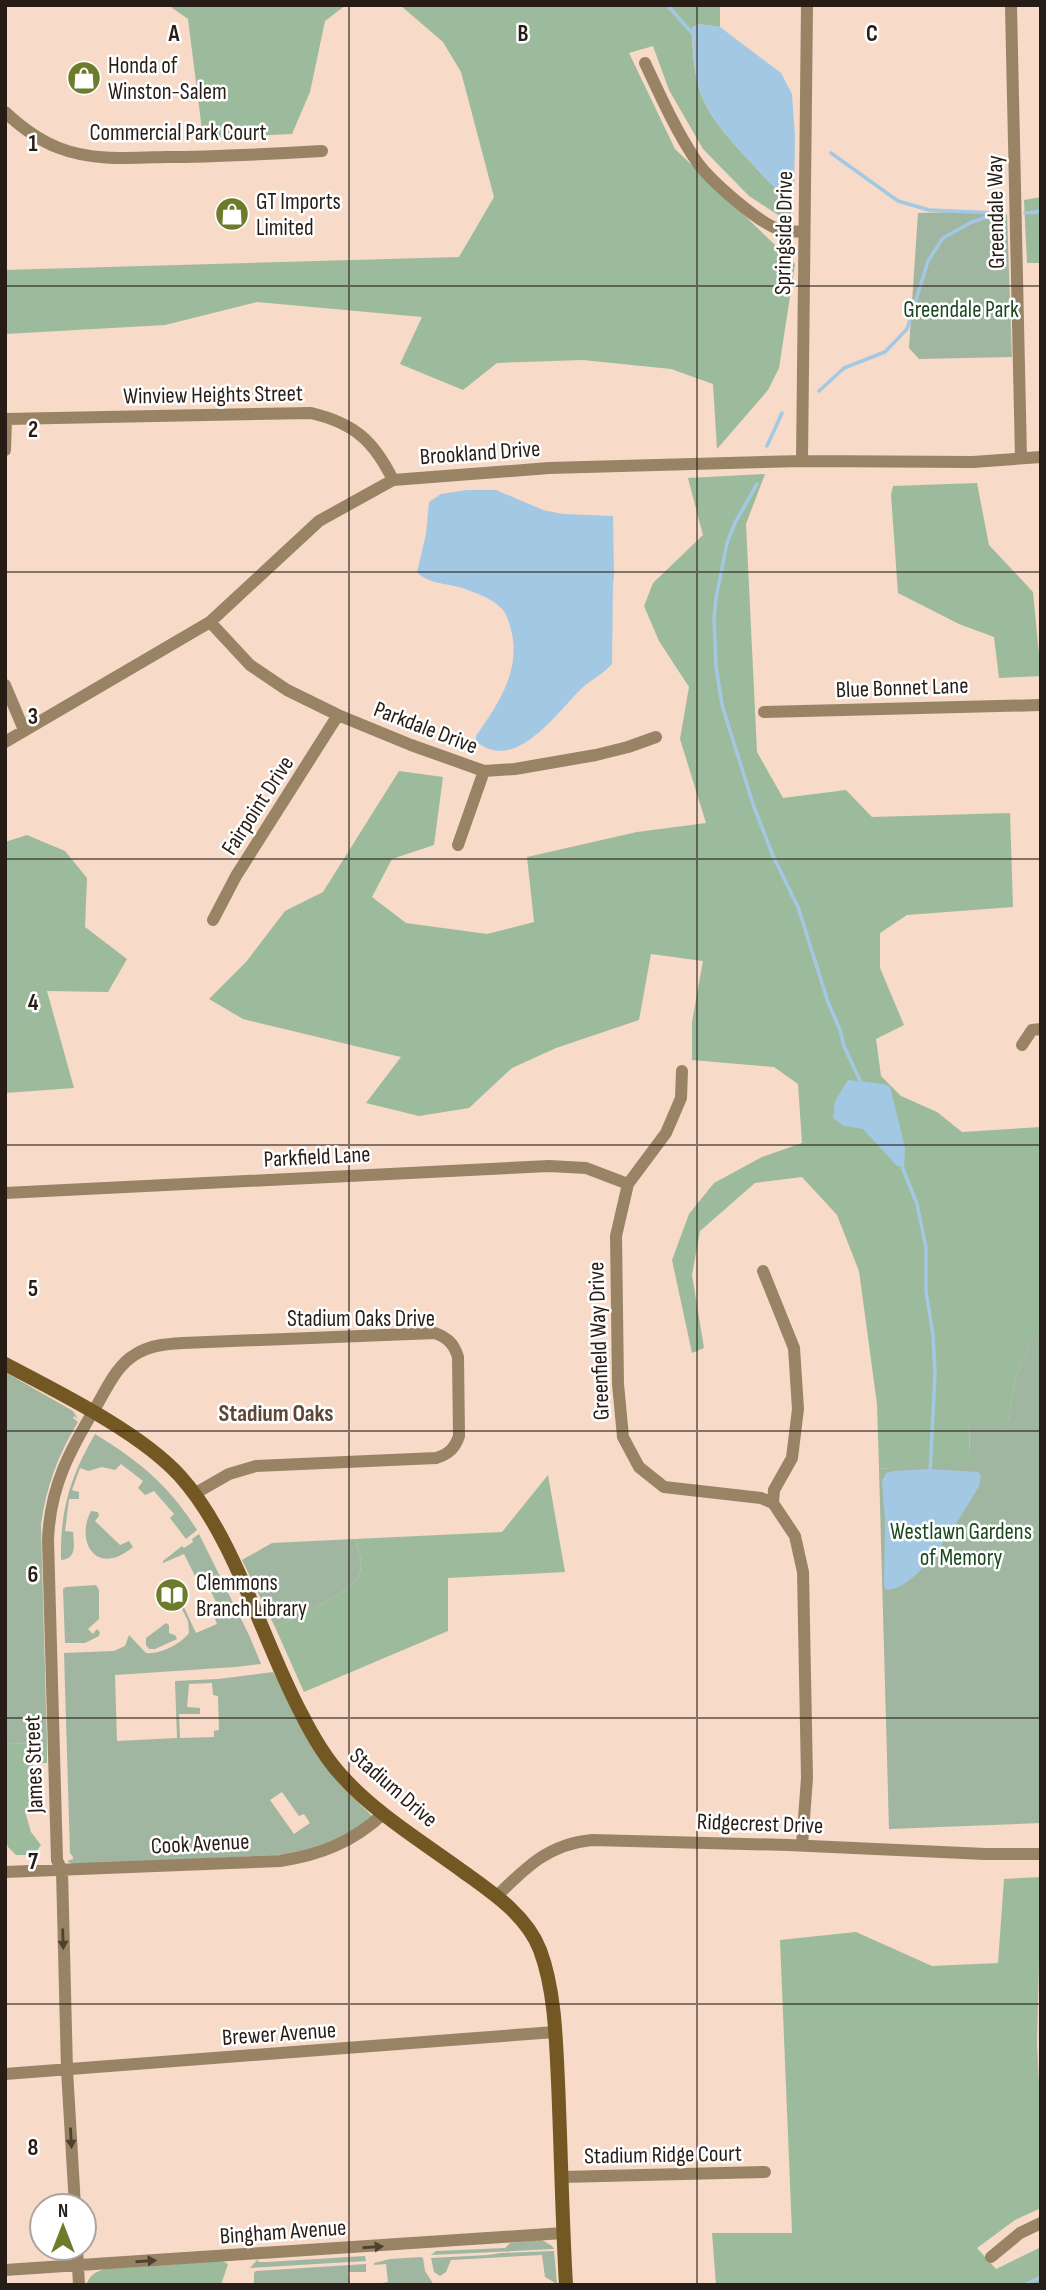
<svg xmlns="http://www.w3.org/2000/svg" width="1046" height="2290" font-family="'Sofia Sans Condensed',sans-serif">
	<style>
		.green { fill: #a0b6a0; fill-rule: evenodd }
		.forest { fill: #9cbb9c }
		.water { fill: #a3c8e4 }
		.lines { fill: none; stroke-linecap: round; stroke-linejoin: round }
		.stream { stroke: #a3c8e4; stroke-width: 3.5 }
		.street { stroke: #988464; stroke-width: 12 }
		.secondary { stroke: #745823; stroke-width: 14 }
		.oneway { fill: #4f4131 }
		.grid { fill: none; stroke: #281d16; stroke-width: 2; stroke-opacity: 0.55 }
		.labels { text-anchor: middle; stroke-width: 5; stroke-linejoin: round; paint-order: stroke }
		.poi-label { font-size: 23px; fill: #281d16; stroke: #fff; text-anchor: start }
		.street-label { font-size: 23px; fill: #281d16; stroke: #fff }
		.park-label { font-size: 23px; fill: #19471e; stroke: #fff }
		.neighbourhood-label { font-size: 24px; font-weight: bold; fill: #5f4737; stroke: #fff }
		.grid-label { font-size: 23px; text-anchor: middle; font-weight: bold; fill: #281d16; stroke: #fff; stroke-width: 5; stroke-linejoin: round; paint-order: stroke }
	</style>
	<rect width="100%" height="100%" fill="#f7dac7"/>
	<!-- green -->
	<path class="green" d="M1001,211L1007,215L1012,357L919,359L909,348L918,213Z
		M1041,1332V1823L889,1829L879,1469L969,1462L970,1421L1007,1426L1016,1376L1034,1334Z
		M5,1372L73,1411L78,1419L74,1416L73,1418L78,1422C58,1455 46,1487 41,1525L47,1743L5,1744Z
		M95,1434C139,1461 169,1485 197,1530L186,1539L170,1518L174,1514L154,1491L145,1495L138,1488L143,1481L121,1464L115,1470L102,1467L88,1471L80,1468L72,1490L79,1492V1499H69L65,1531L73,1532C74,1545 77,1559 61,1560C60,1510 70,1477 95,1434Z
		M91,1511L98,1512L99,1516L95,1521L120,1545L129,1541L133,1547C96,1578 75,1541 91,1511Z
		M199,1534L249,1635L261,1664L235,1667L115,1675L117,1741L177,1738L175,1681L218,1679L273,1672L349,1793L373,1817L370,1821L327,1845L294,1854L74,1865L67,1861L73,1859V1857L70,1853L64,1653L114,1651L125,1646L129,1635L146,1653C159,1655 181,1644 189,1633L188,1621L179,1603L181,1601L196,1633L217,1624L213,1614L220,1610L202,1573L195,1576L184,1554L163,1563V1561L182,1546L184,1548L193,1542L192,1539ZM212,1683L213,1695L218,1696L219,1730L214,1731V1737L180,1738L179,1714H200V1708L187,1707L189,1684ZM282,1792L299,1816L304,1814L310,1823L294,1834L270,1800Z
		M355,1539C358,1549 363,1562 360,1572C354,1593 294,1618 275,1627L242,1560L272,1543Z
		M96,1585L99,1590V1619L88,1629L93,1634L97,1629L100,1632L99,1636L85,1643H65L63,1589L66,1587Z
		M166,1623L169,1625V1633L175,1635L177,1639L155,1649H149L146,1645V1638Z
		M542,2240L552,2246L554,2249L431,2255L436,2251L505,2248L510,2243Z
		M554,2251L557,2284L545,2277L542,2255L451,2260L446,2272L440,2276L434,2272L431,2258L488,2255L501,2253Z
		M365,2256L366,2261L250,2268L257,2260L259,2262H267Z
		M421,2257L423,2258L425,2271L434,2285H370L388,2282L386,2264L374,2265V2263L390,2259Z
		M366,2264V2272H348L350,2285H254V2273L256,2271Z"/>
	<!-- forest -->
	<path class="forest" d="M168,5H346L325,21L310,92L292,134L203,138L188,19Z
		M400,5H720V27L699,24L692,28C693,93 703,110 746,157C760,172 772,187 789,198L792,224L749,196L703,149L669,90L653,46L629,53L675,149L795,264L779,368L768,390L717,449L713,384L671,369L583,360L497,363L463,390L400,364L422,317L257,302L165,325L5,334V270L459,257L494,197L461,72L443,42Z
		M1041,197V263H1027L1024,200Z
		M765,474L746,524L757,752L783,798L846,790L872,817L1010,813L1013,907L907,915L880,933V968L904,1025L876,1039L881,1076L901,1096L937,1112L962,1132L1041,1127V1332L1034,1335L1016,1376L1007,1427L970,1422L969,1463L879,1469L877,1404L859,1271L837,1215L802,1177L755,1183L700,1231L692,1275L704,1348L692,1353L672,1260L689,1214L714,1183L762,1157L802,1143L798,1084L774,1067L692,1060V1022L703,961L651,954L639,1020L556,1048L512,1068L469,1108L419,1116L366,1103L401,1057L243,1019L209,999L246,962L285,911L323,892L399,771L443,777L434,845L392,859L372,897L406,923L487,934L534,922L527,857L637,832L706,823L680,739L689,687L659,641L644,606L653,583L703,535L688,478Z
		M977,483L989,545L1033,592L1041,676L999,678L994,637L959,624L898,593L891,495L893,486Z
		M27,835L65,851L87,878L85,927L127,959L108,992L47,991L74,1088L5,1093V842Z
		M548,1475L565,1572L448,1578V1631L304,1692L275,1627C294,1618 354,1593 360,1572C363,1562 358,1549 355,1539L502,1532Z
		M47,1743V1763H33L32,1794L26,1815L31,1832L41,1845L34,1855H16L8,1847L5,1836V1744Z
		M1041,1877L1037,2043L1041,2125V2208L1015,2220L977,2248L996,2269L1041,2247V2285H716L712,2233H792L780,1940L856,1932L932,1966L998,1963L1004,1879Z
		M222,2261L228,2264L221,2285H86C90,2275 96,2271 106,2269Z"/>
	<!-- water -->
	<path class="water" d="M699,24L720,27L781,73L792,94L795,137L794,194L789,198C772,187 760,172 746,157C702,109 694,94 692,28Z
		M467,490H496L543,510L563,514L613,516L614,577L613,584L612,664C603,674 591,680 582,688C557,712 515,775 476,741V736C499,703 523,668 510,626C508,619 506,612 500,607C491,598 474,592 462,588C446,583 428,584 417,572L426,534L429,502L441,494Z
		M848,1080L884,1084L890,1087L905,1148L904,1166H897L863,1129L844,1126L833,1118L835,1101Z
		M930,1469L978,1472L981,1476L979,1486C963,1513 920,1590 886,1590L884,1586L885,1520L882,1481L886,1473L894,1471Z"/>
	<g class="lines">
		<!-- stream -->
		<path class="stream" d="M667,5L695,36
			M831,153L898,201L929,210L996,213
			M1025,213L1037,212L1041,209
			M819,391L844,368L885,352L907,329L928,261L943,238L972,222L999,213
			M767,446L782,413
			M757,484L735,523L727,543L716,598L714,618L716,666L722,705L753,804L773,856L798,907L828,1002L840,1030L844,1046L862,1085
			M901,1164L917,1204L926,1248V1291L933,1335L935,1374L930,1473
			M1025,2285L1041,2277"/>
		<!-- street -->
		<path class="street" d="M1011,7L1021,458
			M645,63C660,95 675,129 695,159C707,178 761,226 782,230C789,232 797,231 804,232
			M5,112C21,127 38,140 59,148C92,161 130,158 165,157C218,157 270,154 322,151
			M5,419L311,413C354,423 374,441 393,480
			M5,450L6,419
			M802,461L807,5
			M210,622L250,665L287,690L338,715L411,745L484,771L515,769L596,755L628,747L656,737
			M5,685L24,730
			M764,712L1041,705
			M5,742L210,622L319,521L393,480L549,468L802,461L973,462L1041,457
			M458,845L484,771
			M213,920L236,876L338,715
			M1022,1045L1032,1030L1041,1029
			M682,1071L681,1098L666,1133L628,1184L616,1236L618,1384L623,1437L639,1467L664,1487L761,1498L773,1503L795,1536L803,1572L807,1778L802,1845
			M5,1193L549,1166L586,1168L628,1184
			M763,1271L794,1348L798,1409L792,1458L774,1490L773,1503
			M5,1872L280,1861C320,1855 353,1842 383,1814
			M497,1896C526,1867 549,1844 592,1840L788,1845L985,1854H1041
			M5,2074L555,2032
			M562,2177L765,2172
			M75,2206L67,2070L62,1871L57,1860L48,1540C50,1486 70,1450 97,1405C108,1386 117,1365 136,1354C151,1345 166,1344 183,1343L435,1333C448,1338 454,1344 458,1357L459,1436C455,1448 449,1454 436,1458L256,1466L229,1474L194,1494
			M77,2248L79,2285
			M991,2257L1020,2233L1041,2223
			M5,2270L563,2233"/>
		<!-- secondary -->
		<path class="secondary" d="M5,1364C58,1392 140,1432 180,1476C235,1537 262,1640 301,1713C312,1735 325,1758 342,1776C376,1814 423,1842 465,1873C493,1893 527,1916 540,1950C555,1990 556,2040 558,2082C561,2150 562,2217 566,2285"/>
	</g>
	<!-- one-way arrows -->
	<defs><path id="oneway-solid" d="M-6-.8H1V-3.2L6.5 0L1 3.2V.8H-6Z" transform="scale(1.75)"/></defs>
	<g class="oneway">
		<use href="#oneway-solid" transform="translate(63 1939) rotate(88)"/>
		<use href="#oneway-solid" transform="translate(71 2138) rotate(87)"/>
		<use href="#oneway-solid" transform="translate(373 2247) rotate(-4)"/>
		<use href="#oneway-solid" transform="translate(146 2261) rotate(-4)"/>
	</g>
	<!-- grid -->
	<path class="grid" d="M349,5V2285M697,5V2285M5,286H1041M5,572H1041M5,859H1041M5,1145H1041M5,1431H1041M5,1718H1041M5,2004H1041"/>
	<!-- icons -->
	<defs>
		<g id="shop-disc" transform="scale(1.75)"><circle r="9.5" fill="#6c7c2a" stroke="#fff"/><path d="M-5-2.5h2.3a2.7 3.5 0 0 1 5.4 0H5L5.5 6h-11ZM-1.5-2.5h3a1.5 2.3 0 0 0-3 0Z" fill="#fff"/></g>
		<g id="library-disc" transform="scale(1.75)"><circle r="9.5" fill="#6c7c2a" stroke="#fff"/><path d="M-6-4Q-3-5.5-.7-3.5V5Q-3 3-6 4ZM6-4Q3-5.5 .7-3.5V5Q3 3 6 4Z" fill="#fff"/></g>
	</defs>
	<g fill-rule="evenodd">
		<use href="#shop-disc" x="84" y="78"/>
		<use href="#shop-disc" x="232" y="214"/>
		<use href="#library-disc" x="172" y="1595"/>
	</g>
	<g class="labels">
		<!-- poi labels -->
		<g class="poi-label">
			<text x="108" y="73">Honda of<tspan x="108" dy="26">Winston-Salem</tspan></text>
			<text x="256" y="209">GT Imports<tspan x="256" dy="26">Limited</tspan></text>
			<text x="196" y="1590">Clemmons<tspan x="196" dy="26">Branch Library</tspan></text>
		</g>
		<!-- street labels -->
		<g class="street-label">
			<text x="178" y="140">Commercial Park Court</text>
			<text transform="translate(995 212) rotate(-91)" y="8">Greendale Way</text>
			<text transform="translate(783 233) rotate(-89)" y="8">Springside Drive</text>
			<text transform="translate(213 394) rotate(-1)" y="8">Winview Heights Street</text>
			<text transform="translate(480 452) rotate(-4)" y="8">Brookland Drive</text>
			<text transform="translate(902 687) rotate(-2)" y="8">Blue Bonnet Lane</text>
			<text transform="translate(426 727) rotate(21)" y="8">Parkdale Drive</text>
			<text transform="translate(257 805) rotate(-57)" y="8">Fairpoint Drive</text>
			<text transform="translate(317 1156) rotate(-3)" y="8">Parkfield Lane</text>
			<text x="361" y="1326">Stadium Oaks Drive</text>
			<text transform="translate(598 1341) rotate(-92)" y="8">Greenfield Way Drive</text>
			<text transform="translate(33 1764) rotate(-92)" y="8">James Street</text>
			<text transform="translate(394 1787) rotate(41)" y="8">Stadium Drive</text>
			<text transform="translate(760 1823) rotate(2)" y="8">Ridgecrest Drive</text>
			<text transform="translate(200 1843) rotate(-3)" y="8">Cook Avenue</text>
			<text transform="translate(279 2033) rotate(-4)" y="8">Brewer Avenue</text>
			<text transform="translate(663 2154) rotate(-1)" y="8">Stadium Ridge Court</text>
			<text transform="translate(283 2231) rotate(-4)" y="8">Bingham Avenue</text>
		</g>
		<!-- park labels -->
		<g class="park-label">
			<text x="961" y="317">Greendale Park</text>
			<text x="961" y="1539">Westlawn Gardens<tspan x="961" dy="26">of Memory</tspan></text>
		</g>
		<!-- neighbourhood labels -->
		<g class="neighbourhood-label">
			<text x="276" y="1421">Stadium Oaks</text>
		</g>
	</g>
	<g class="grid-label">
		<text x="174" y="41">A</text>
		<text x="523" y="41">B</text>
		<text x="872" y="41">C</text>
		<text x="33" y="151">1</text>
		<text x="33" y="437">2</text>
		<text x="33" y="724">3</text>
		<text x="33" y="1010">4</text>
		<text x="33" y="1296">5</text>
		<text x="33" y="1582">6</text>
		<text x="33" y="1869">7</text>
		<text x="33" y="2155">8</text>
	</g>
	<!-- border -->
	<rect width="1046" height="2290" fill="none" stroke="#281d16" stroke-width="14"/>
	<!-- north arrow -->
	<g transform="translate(63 2227)"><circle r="33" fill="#ffffff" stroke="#a9a5a2" stroke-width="2"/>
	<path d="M0-5L12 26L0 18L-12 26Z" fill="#6c7c2a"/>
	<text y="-10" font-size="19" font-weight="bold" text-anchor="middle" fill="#281d16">N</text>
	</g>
</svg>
